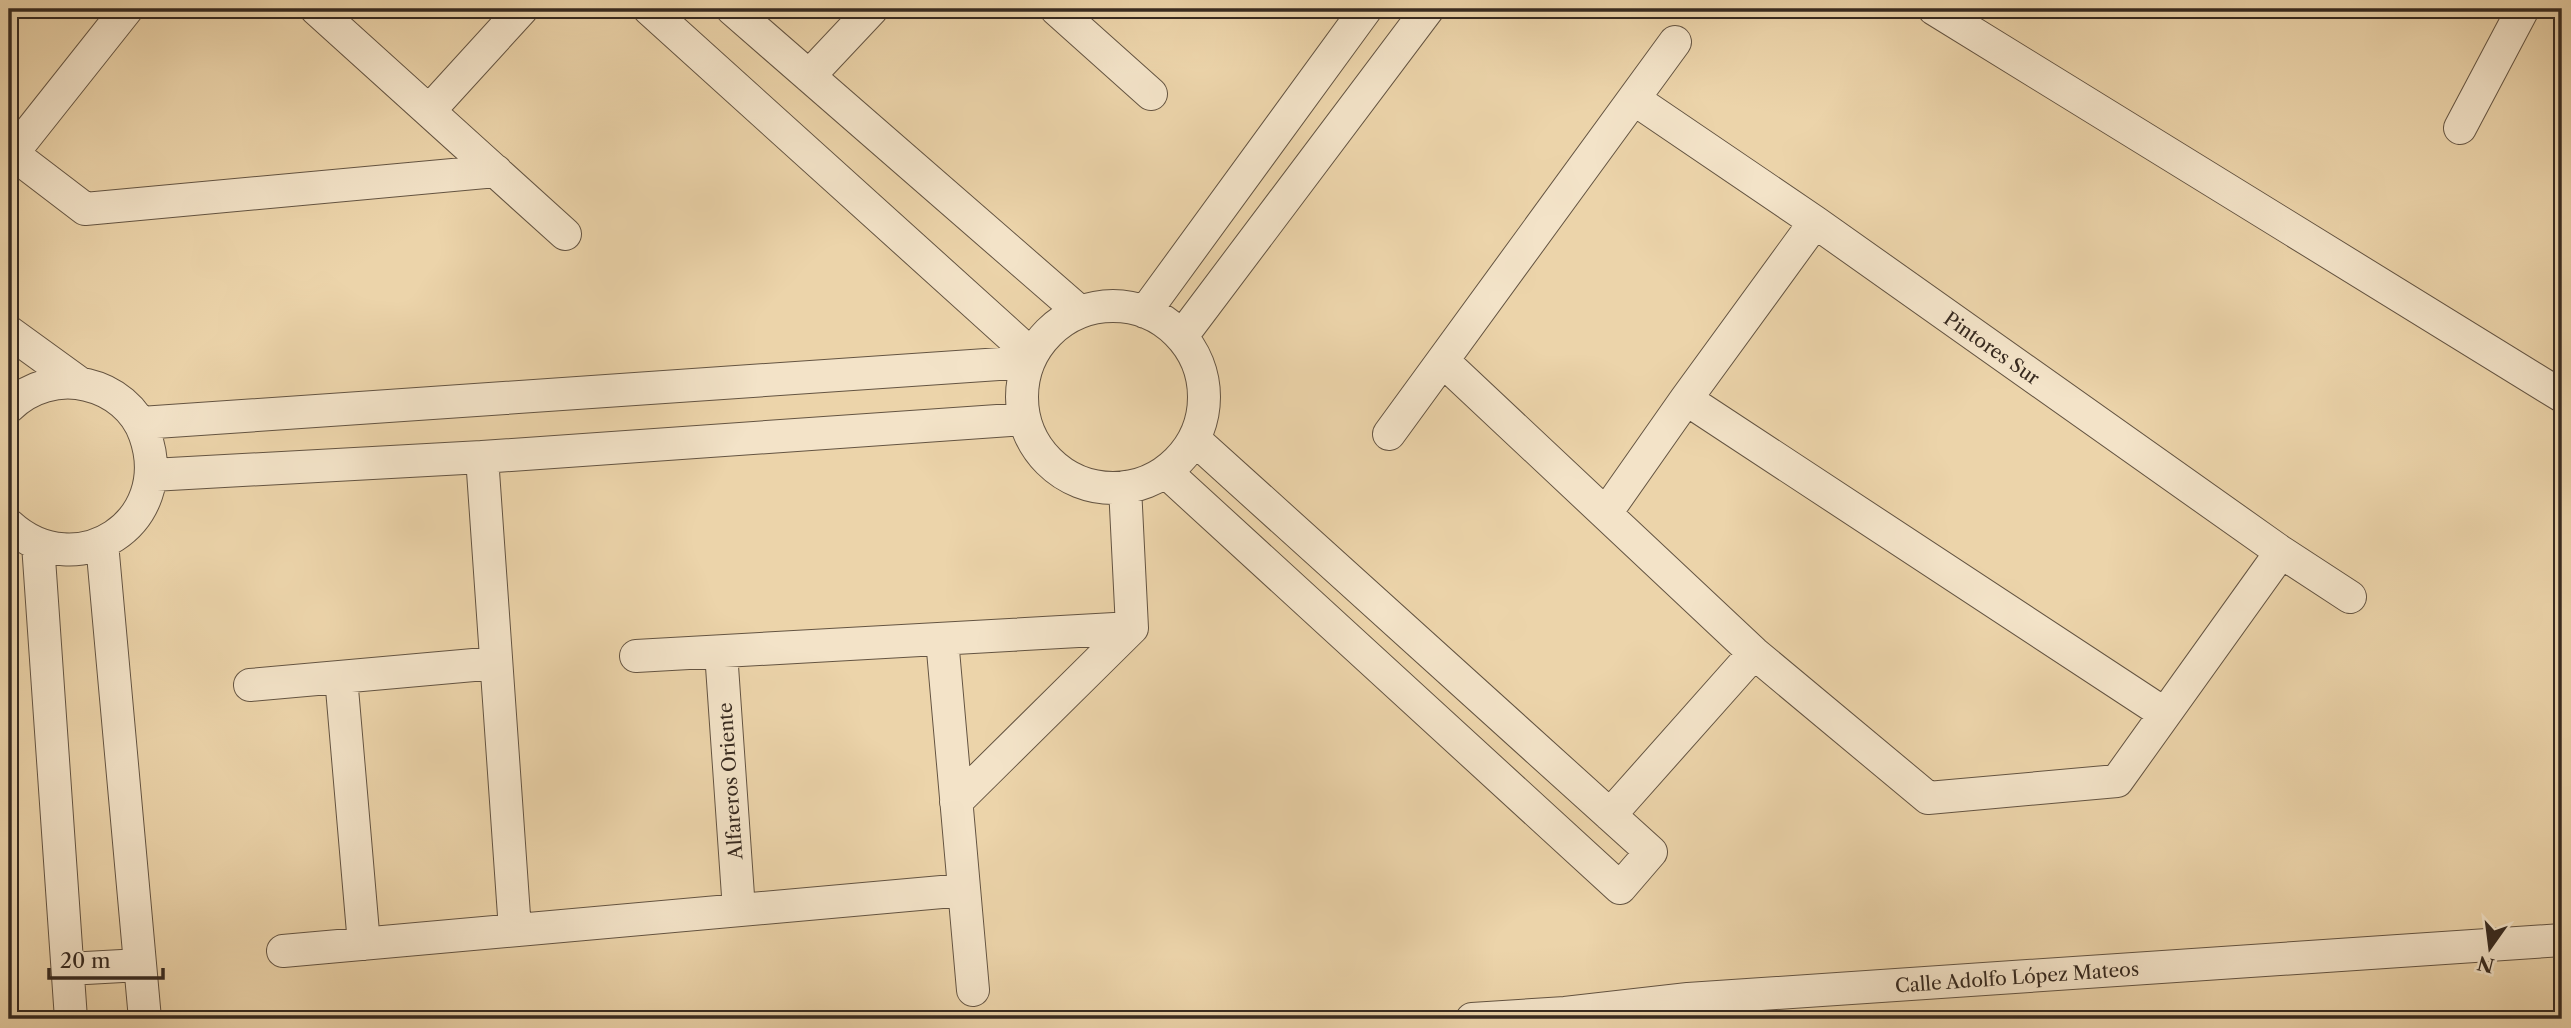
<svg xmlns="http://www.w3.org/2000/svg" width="2571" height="1028" font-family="'Libre Caslon Text',serif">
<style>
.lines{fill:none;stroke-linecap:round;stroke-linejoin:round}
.minor-casing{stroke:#645442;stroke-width:34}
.minor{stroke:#f3e3c8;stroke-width:32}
.labels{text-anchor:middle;stroke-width:6;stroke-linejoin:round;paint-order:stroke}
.street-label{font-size:19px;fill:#372a20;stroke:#f3e3c8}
</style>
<rect width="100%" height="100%" fill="#ecd4aa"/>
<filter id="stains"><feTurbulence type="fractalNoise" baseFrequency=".00286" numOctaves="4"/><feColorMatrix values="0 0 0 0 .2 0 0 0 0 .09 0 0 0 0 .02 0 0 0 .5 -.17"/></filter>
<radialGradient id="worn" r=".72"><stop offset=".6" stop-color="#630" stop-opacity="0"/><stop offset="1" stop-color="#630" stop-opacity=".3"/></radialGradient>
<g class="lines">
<g class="minor-casing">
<path id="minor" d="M316,9L565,234
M649,9L1032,355
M732,9L1080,312
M1056,9L1151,94
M1934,9L2562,396
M809,76L872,9
M1634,99L1815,222L2281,552L2350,597
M429,111L522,9
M2460,128L2523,9
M9,151L85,209L496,171
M12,154L127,9
M1022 397a91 91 0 1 1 182 0a91 91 0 1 1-182 0Z
M1145,312L1366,9
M9,332L78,382
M1182,336L1428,9
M1443,361L1754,653L1928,798L2117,781L2281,552
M1686,399L2165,714
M9,407C29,387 59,378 87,385C113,391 136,409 145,435C176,522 77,587 9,525
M141,423L1028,362
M1389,434L1675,42
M482,457L515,930
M1166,472L1620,888L1651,852L1194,439
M152,475L482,457L1024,419
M1606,513L1686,399L1815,222
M102,543L145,1019
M38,544L71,1019
M942,639L973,990
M721,652L739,910
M636,656L1132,628
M341,677L364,944
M250,685L496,663
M956,802L1132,628L1125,487
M1610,815L1754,653
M283,951L964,890
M68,969L140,965
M1472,1019L1565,1013L1688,999L2562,940"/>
</g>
<use href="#minor" class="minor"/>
</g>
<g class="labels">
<g class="street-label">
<text transform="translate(1992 348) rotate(35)" y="7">Pintores Sur</text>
<text transform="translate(730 781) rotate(-94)" y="7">Alfareros Oriente</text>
<text transform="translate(2017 977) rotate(-4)" y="7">Calle Adolfo López Mateos</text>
</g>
</g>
<rect width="2571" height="1028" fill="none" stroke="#ecd4aa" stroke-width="35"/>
<rect x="10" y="10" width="2550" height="1007" fill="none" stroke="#372a20" stroke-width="3.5"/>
<rect x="18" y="18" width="2536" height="993" fill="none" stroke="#372a20" stroke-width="2"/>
<g transform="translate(2490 948) rotate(194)" stroke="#f3e3c8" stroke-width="5" paint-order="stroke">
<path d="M0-5L12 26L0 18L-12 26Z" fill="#372a20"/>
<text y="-10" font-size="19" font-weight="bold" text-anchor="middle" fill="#372a20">N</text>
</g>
<path d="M49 968v10h114v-10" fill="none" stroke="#372a20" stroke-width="3.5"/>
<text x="60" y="968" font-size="21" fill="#372a20" stroke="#f3e3c8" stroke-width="5" paint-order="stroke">20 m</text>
<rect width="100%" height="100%" filter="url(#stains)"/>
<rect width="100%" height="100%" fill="url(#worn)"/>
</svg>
